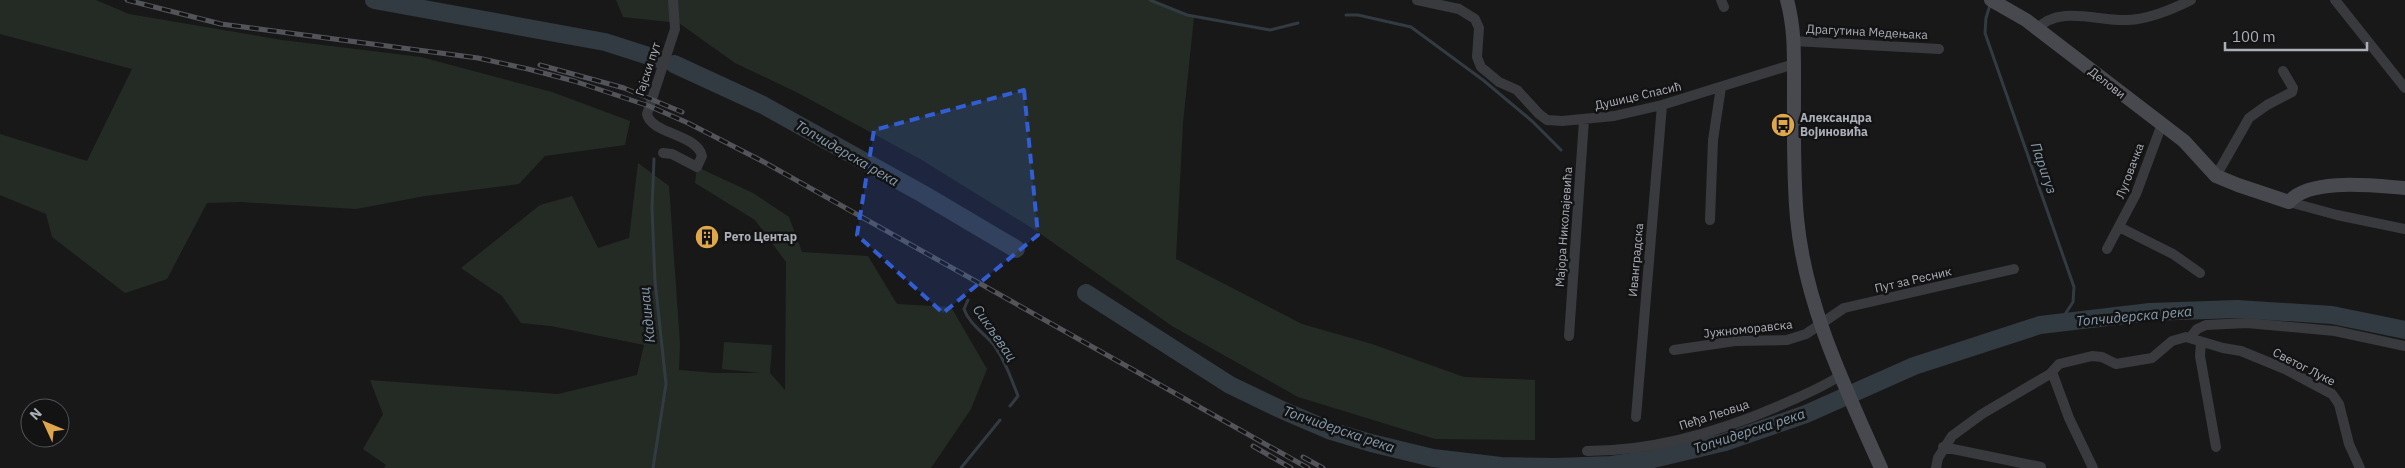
<svg xmlns="http://www.w3.org/2000/svg" width="2405" height="468" font-family="'IBM Plex Sans',sans-serif">
<style>
.green{fill:#242b25}
.lines{fill:none;stroke-linecap:round;stroke-linejoin:round}
.stream{stroke:#323b41;stroke-width:3}
.river{stroke:#323b41;stroke-width:18}
.street{stroke:#393a3e;stroke-width:10}
.secondary{stroke:#47494e;stroke-width:14}
.rail-casing{stroke:#525459;stroke-width:5}
.rail{stroke:#131314;stroke-width:3;stroke-dasharray:9;stroke-linecap:butt}
.marked{fill:#325dd3;fill-opacity:0.2;stroke:#325dd3;stroke-width:4;stroke-dasharray:10 6;stroke-linejoin:round}
.labels{text-anchor:middle;stroke-width:5;stroke-linejoin:round;paint-order:stroke}
.street-label{font-size:12px;fill:#abb0b8;stroke:#131314}
.poi-label{font-size:12px;font-weight:bold;fill:#abb0b8;stroke:#131314;text-anchor:start}
.water-label{font-size:14px;font-style:italic;fill:#869dae;stroke:#131314}
</style>
<rect width="100%" height="100%" fill="#181819"/>
<path class="green" d="M0,0H96L129,14L282,40L421,57L552,92L630,121L625,145L545,156L519,184L425,196L356,209L241,202L207,203L167,279L125,293L52,237L46,214L0,195V134L87,161L132,69L0,34Z
M616,0H1150L1194,17L1183,123L1176,259L1302,324L1372,344L1464,377L1535,380V440L1435,439L1298,397L1172,326L1035,230L920,159L798,93L735,63L679,23L623,17Z
M638,163L669,186L680,344L679,370L715,373H761L722,369L724,342L772,345L770,373L785,390L786,262L755,220L695,183L697,167L753,193L789,217L802,252L868,256L897,304L951,307L987,369L971,409L931,468H384L386,465L363,449L383,414L370,380L558,394L637,375L644,345L551,326L521,323L502,296L461,268L540,205L572,196L598,248L629,238Z"/>
<g class="lines">
<path class="stream" d="M1150,0L1187,15L1270,30L1298,23
M1990,5L1986,18L1985,33L2074,287L2073,302L2060,322
M1346,15H1358L1411,27L1483,80L1532,121L1561,150
M968,300L964,309C969,324 984,333 994,345C1005,361 1011,378 1018,396L1010,406
M653,468L666,384L655,281L652,208L654,159
M961,468L1000,420"/>
<path class="river" d="M374,0L605,42L658,59
M674,64L763,105L923,194L1016,249
M1086,293L1230,385L1282,410L1331,431L1371,443L1433,458L1501,466L1556,467L1611,465L1653,459L1725,442L1806,414L1914,366L2040,325L2150,312L2237,309L2332,315L2405,330"/>
<path class="street" d="M1417,0L1459,9L1475,19L1479,28L1477,57L1481,67L1499,82L1517,90L1539,114L1547,120L1562,121L1614,116L1662,105L1794,64
M1721,0L1724,7
M2335,0L2405,88
M2037,29C2059,4 2100,22 2128,20C2148,19 2173,9 2191,0
M1794,41L1939,49
M663,153L672,154L697,167L702,156C697,134 651,134 647,114L675,29L673,0
M2216,176L2249,118L2267,105L2292,92L2293,88L2283,71
M2289,202L2337,215L2405,229
M1710,220L1713,140L1721,87
M2119,227L2173,254L2200,273
M2107,249L2136,194L2162,124
M1569,336L1584,120
M2190,338L2197,329L2206,325L2247,323L2335,331L2405,346
M2201,342L2200,356L2216,447
M1674,350L1735,341L1787,340L1806,334L1844,308L2014,269
M2052,372L2069,418L2093,468
M1636,417L1662,105
M1943,447L2041,467
M1587,451C1657,451 1726,430 1790,401C1808,393 1825,386 1841,375
M1936,468L1938,458L1952,436L1982,414L2050,374L2059,364L2092,356L2102,357L2116,364L2152,358L2172,341L2186,337L2223,348L2241,351L2285,369L2332,394L2339,404L2349,444L2360,468"/>
<path class="secondary" d="M1787,0C1795,29 1794,57 1794,86C1794,130 1793,175 1797,218C1805,306 1846,389 1881,468
M1991,0L2026,20L2184,141L2216,176L2238,185L2289,202C2310,177 2376,186 2405,188"/>
<g class="rail-casing">
<path id="rail" d="M127,0L221,24L478,58L528,69L574,81L649,106L688,123L762,161L1308,468
M540,65L624,88L682,112
M1253,446L1291,468
M1303,457L1323,468"/>
</g>
<use href="#rail" class="rail"/>
</g>
<path class="marked" d="M1024,90L1038,235L943,313L857,235L874,130Z"/>
<defs>
<g id="bus-disc" transform="scale(1.25)"><circle r="9.5" fill="#dea74b" stroke="#131314"/><path d="M-5-6H5V4H4V6H2V4H-2V6H-4V4H-5ZM-3.5-4V0h7V-4ZM-3.5 1.2v1.5H-2V1.2ZM2 1.2v1.5H3.5V1.2Z" fill="#111"/></g>
<g id="building-disc" transform="scale(1.25)"><circle r="9.5" fill="#dea74b" stroke="#131314"/><path d="M-4-6H4V6H1V3H-1V6H-4ZM-2.5-4.3h1.7v1.8h-1.7ZM.8-4.3h1.7v1.8H.8ZM-2.5-1h1.7V.8h-1.7ZM.8-1h1.7V.8H.8Z" fill="#111"/></g>
</defs>
<g fill-rule="evenodd">
<use href="#bus-disc" x="1783" y="125"/>
<use href="#building-disc" x="707" y="237"/>
</g>
<g class="labels">
<g class="street-label">
<text transform="translate(1867 32) rotate(3)" y="4">Драгутина Медењака</text>
<text transform="translate(648 69) rotate(-72)" y="4">Гајски пут</text>
<text transform="translate(2107 83) rotate(38)" y="4">Делови</text>
<text transform="translate(1638 96) rotate(-13)" y="4">Душице Спасић</text>
<text transform="translate(2130 171) rotate(-69)" y="4">Луговачка</text>
<text transform="translate(1564 227) rotate(-86)" y="4">Мајора Николајевића</text>
<text transform="translate(1636 260) rotate(-85)" y="4">Иванградска</text>
<text transform="translate(1913 280) rotate(-13)" y="4">Пут за Ресник</text>
<text transform="translate(1748 329) rotate(-6)" y="4">Јужноморавска</text>
<text transform="translate(2304 367) rotate(27)" y="4">Светог Луке</text>
<text transform="translate(1714 415) rotate(-18)" y="4">Пеђа Леовца</text>
</g>
<g class="poi-label">
<text x="1800" y="122">Александра<tspan x="1800" dy="14">Војиновића</tspan></text>
<text x="724" y="241">Рето Центар</text>
</g>
<g class="water-label">
<text transform="translate(847 153) rotate(30)" y="5">Топчидерска река</text>
<text transform="translate(2044 168) rotate(71)" y="5">Паригуз</text>
<text transform="translate(647 315) rotate(-96)" y="5">Кадинац</text>
<text transform="translate(2134 316) rotate(-5)" y="5">Топчидерска река</text>
<text transform="translate(995 333) rotate(55)" y="5">Сикљевац</text>
<text transform="translate(1339 429) rotate(19)" y="5">Топчидерска река</text>
<text transform="translate(1749 431) rotate(-18)" y="5">Топчидерска река</text>
</g>
</g>
<g transform="translate(45 423) rotate(314)"><circle r="24" fill="#131314" stroke="#505256"/>
<path d="M0-4L9 19L0 12L-9 19Z" fill="#dea74b"/>
<text y="-8" font-size="14" font-weight="bold" text-anchor="middle" fill="#abb0b8">N</text>
</g>
<path d="M2225 42v8h142v-8" fill="none" stroke="#abb0b8" stroke-width="2.5"/>
<text x="2232" y="42" font-size="15" fill="#abb0b8" stroke="#131314" stroke-width="4" paint-order="stroke">100 m</text>
</svg>
